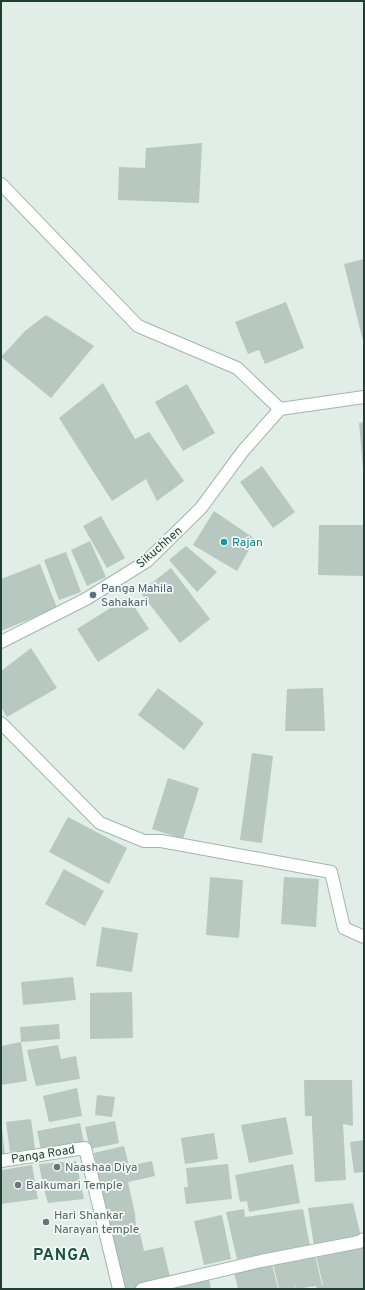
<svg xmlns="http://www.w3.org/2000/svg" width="365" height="1290" font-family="Overpass,sans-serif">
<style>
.building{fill:#b6c8c0}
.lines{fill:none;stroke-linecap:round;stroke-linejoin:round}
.minor-casing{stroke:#a3b5ae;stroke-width:14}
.minor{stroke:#fff;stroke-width:12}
.culture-dot{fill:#0f9aa8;stroke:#f1f9f5;stroke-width:1.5}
.service-dot{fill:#5c6f8a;stroke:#f1f9f5;stroke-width:1.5}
.worship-dot{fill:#6b7280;stroke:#f1f9f5;stroke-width:1.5}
.labels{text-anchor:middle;stroke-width:3.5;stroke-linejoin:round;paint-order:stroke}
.culture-label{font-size:12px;fill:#0d838f;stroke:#f1f9f5;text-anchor:start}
.street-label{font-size:12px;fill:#1f3f36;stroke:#f1f9f5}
.service-label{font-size:12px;fill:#4e5e75;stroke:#f1f9f5;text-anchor:start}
.worship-label{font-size:12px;fill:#5b616d;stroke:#f1f9f5;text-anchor:start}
.district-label{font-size:16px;font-weight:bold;letter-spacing:1px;fill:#1a5344;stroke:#f1f9f5}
</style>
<rect width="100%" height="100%" fill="#e1ede7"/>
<path class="building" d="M202,143L199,203L118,200L119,167L145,168L146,148Z
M364,259V341H363L344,264Z
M286,302L304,348L265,364L259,350L248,354L235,322Z
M46,315L94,346L51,398L1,357L25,331Z
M103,383L135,439L149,432L184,481L157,501L146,479L112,501L59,418Z
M187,384L215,433L183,451L155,402Z
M364,422V468H363L359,423Z
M262,466L295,512L273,528L240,482Z
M214,511L255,539L237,571L193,545Z
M101,516L125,558L107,568L83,526Z
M319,525H364V576L318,575Z
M90,541L106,577L87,586L71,550Z
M186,546L217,572L197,592L169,560Z
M66,552L81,592L59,600L44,560Z
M40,564L57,608L1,631V579Z
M171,568L210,619L180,643L140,592Z
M128,597L149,629L98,662L77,629Z
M31,648L57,688L7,717L1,707V671Z
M158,688L204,723L184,750L138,715Z
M323,688L325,731H285L287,689Z
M252,753L273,756L262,843L240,840Z
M168,778L199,788L183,839L152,829Z
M68,817L127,848L109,884L49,852Z
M64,869L104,891L85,926L45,904Z
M210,877L243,880L239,938L206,935Z
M284,877L319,879L316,927L281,924Z
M102,927L138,933L132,972L96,966Z
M73,977L76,1000L23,1005L21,982Z
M132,992L133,1038L90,1039V993Z
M59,1024L60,1039L21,1042L20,1027Z
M21,1042L27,1081L1,1085V1046Z
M58,1045L61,1059L76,1056L80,1079L36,1086L27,1050Z
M304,1080H352L353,1126L343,1124L346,1180L315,1182L312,1125V1116H305Z
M77,1088L82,1116L49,1122L43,1096Z
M97,1095L115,1097L112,1117L95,1115Z
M286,1117L293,1154L249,1163L241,1125Z
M31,1119L35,1149L10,1152L6,1122Z
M115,1121L119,1143L90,1149L85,1127Z
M80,1123L84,1143L41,1150L37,1131Z
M2,1129L5,1154H1V1130Z
M214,1133L218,1159L185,1164L181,1138Z
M364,1140V1172L354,1173L350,1142Z
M124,1146L129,1166L152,1161L155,1176L128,1182L135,1214L136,1228L130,1229V1235L140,1233L144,1251L163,1247L170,1277L134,1289H121L97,1189L101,1188L94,1153Z
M76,1161L84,1199L48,1203L43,1186L39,1164Z
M228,1164L232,1199L186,1204L184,1187H188L186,1168Z
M293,1164L300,1203L249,1212L247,1201L240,1202L235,1175Z
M32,1165L38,1199L1,1204V1170Z
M353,1203L361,1237L314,1246L308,1208Z
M244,1209L245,1217L303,1209L310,1246L237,1259L226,1212Z
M222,1215L231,1259L204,1265L194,1221Z
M364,1247V1289H317L316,1286L323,1285L316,1255Z
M315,1255L322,1285L296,1289L294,1284L295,1289H279L273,1263Z
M272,1264L278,1289H238L234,1272Z
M209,1279L211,1289H161Z"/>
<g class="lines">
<g class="minor-casing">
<path id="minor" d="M1,184L138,326L237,368L280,409
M280,409L364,397
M1,642L86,599L147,561L201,508L243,451L280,409
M1,723L100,823L144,841H161L331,872L344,928L364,937
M1,1161L85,1148L119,1289
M142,1289L261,1261L359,1242L364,1239"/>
</g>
<use href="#minor" class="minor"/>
</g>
<circle class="culture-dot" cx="224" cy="542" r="4"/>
<circle class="service-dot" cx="93" cy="595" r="4"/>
<g class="worship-dot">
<circle cx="57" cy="1167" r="4"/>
<circle cx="18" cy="1185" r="4"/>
<circle cx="46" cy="1222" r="4"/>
</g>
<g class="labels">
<g class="culture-label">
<text x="232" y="546">Rajan</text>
</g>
<g class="street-label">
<text transform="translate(159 547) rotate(-41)" y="4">Sikuchhen</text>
<text transform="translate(43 1154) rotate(-9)" y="4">Panga Road</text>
</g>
<g class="service-label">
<text x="101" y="592">Panga Mahila<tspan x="101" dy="14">Sahakari</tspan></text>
</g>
<g class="worship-label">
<text x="65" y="1171">Naashaa Diya</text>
<text x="26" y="1189">Balkumari Temple</text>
<text x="54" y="1219">Hari Shankar<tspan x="54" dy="14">Narayan temple</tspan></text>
</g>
<g class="district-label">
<text x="62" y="1260">PANGA</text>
</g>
</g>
<rect width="365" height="1290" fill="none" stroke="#1f3f36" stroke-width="4"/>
</svg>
